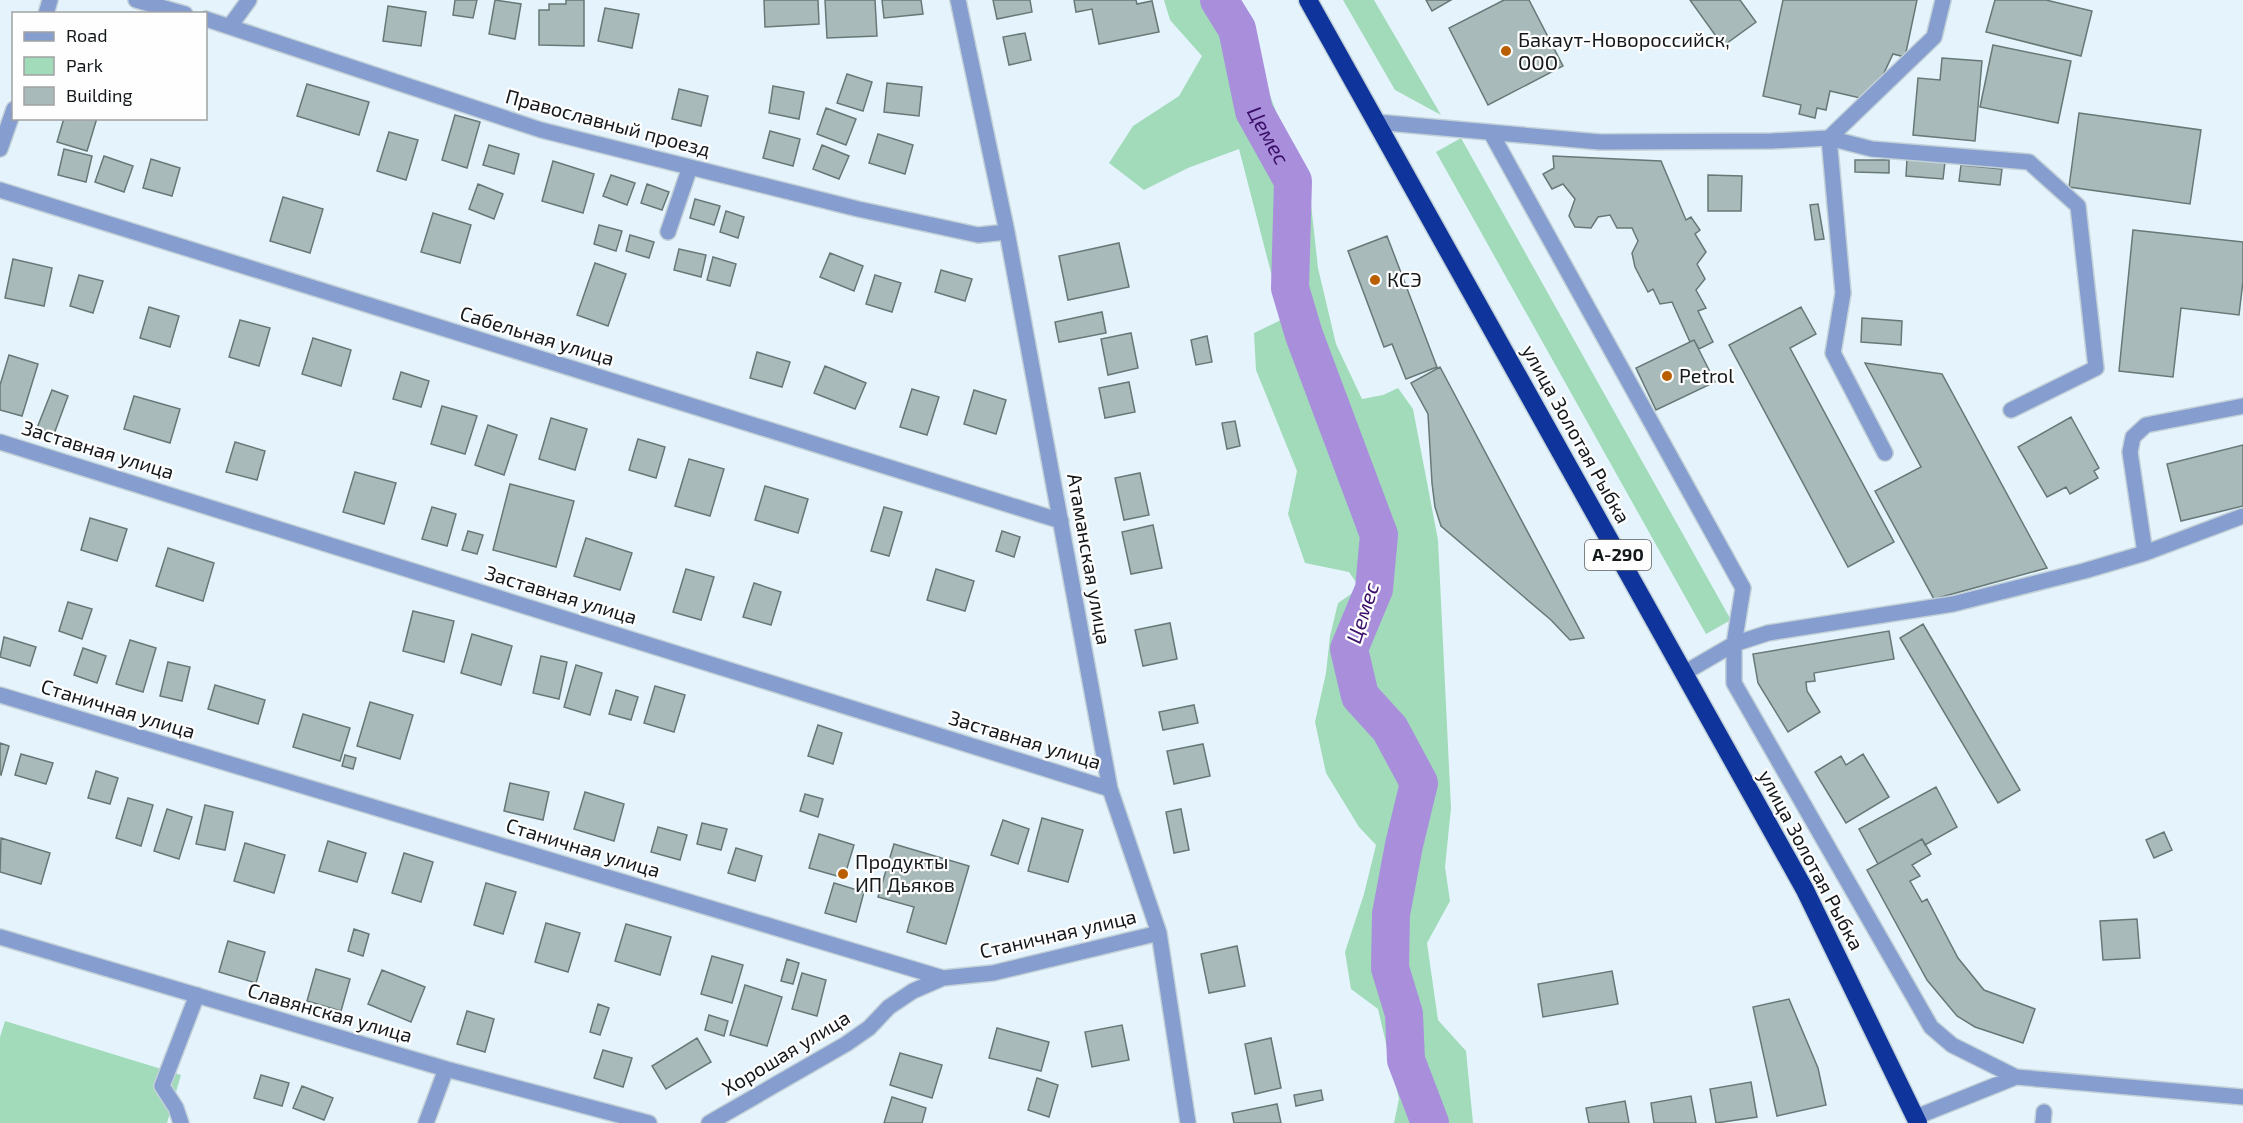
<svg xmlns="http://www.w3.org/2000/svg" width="2243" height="1123" font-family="'Exo 2',sans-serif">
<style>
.green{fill:#a1dbba}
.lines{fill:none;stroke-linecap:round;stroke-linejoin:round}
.river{stroke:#a98fdb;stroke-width:38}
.building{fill:#a9baba;stroke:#677877;stroke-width:1.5}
.minor-casing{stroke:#c3d1d8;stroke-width:18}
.highway-casing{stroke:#c3d1d8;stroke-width:21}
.minor{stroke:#859dcf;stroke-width:15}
.highway{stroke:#0f349b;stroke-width:18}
.poi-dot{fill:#b95e01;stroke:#fefefe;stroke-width:2}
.labels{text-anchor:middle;stroke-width:4.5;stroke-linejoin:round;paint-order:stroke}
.shield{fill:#fefefe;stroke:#5a5d5f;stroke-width:1.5}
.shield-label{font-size:18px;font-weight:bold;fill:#13181b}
.poi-label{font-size:20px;fill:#13181b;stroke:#fefefe;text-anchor:start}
.street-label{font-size:20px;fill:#13181b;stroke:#fefefe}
.water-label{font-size:21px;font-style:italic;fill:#3a0e69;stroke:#fefefe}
</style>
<rect width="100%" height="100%" fill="#e5f4fc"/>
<path class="green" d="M1164,0H1234L1311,204L1318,268L1336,344L1362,399L1383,395L1398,388L1413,409L1438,540L1451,808L1445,867L1450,901L1427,943L1438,1020L1466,1051L1473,1123H1394L1399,1099L1378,1009L1351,989L1345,952L1364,894L1376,845L1359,827L1326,773L1315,722L1326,673L1330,636L1338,603L1360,588L1349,572L1305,563L1288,514L1297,471L1256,370L1254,333L1283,319L1239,149L1188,168L1144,190L1109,163L1133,126L1179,96L1202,56L1170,20Z
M1343,0H1374L1441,115L1395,90Z
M1461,138L1731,620L1706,634L1436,152Z
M5,1021L181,1075L167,1123H0V1037Z"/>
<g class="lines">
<path class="river" id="s1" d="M1219,0L1237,29L1254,111L1293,181L1290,288L1304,335L1379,535L1374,589L1349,649L1360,696L1390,729L1419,783L1404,845L1391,914L1390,968L1404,1014L1406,1060L1430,1123"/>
</g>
<path class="building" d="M455,0H477L473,18L453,15Z
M495,0L521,4L515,39L489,34Z
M566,0H584V46L539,45V10H549V4H566Z
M764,0H818L819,24L765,27Z
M825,0H875L877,36L827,38Z
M882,0H921L923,14L884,18Z
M993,0H1030L1032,12L997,19Z
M1074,0H1136L1137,4L1152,1L1159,32L1099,44L1092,9L1076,12Z
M1426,0H1451L1432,11Z
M1504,0H1529L1563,66L1488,105L1449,28Z
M1690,0H1740L1756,22L1723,46Z
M1783,0H1917L1905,57L1893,54L1883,75L1860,98L1830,91L1826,110L1817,108L1815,118L1799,114L1801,105L1763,96Z
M1995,0H2046L2092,11L2081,56L1986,32Z
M388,6L426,12L421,46L383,41Z
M605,8L639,14L632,48L598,41Z
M1025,33L1031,60L1009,65L1003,37Z
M1993,45L2071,61L2058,123L1980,107Z
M1942,58L1982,61L1975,141L1913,135L1918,78L1940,80Z
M847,74L872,82L863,111L837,103Z
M887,83L922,87L919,116L884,112Z
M307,84L369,102L359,135L297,116Z
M773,86L804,92L799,119L769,113Z
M679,89L708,96L701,126L672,119Z
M826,108L856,119L846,145L817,134Z
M2079,113L2201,130L2190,204L2069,187Z
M455,115L480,122L467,168L442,160Z
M64,118H97L87,151L57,142Z
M770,131L800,139L793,166L763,158Z
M389,132L418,140L406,180L377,171Z
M878,134L913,145L905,174L869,163Z
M489,145L519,154L514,174L483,165Z
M822,145L849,156L839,179L813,169Z
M64,149L92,156L86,182L58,175Z
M104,156L133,166L124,192L95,182Z
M1553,156L1661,161L1686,220L1691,217L1700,230L1695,234L1706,252L1697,264L1705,279L1696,290L1706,308L1698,311L1713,342L1699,349L1694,340L1690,342L1672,302L1660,304L1653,289L1648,292L1635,267L1632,253L1638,241L1632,228H1617L1610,215L1598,217L1591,228L1575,227L1569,216L1575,199L1563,184L1552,189L1543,174L1554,168Z
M151,159L180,168L172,196L143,188Z
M1907,159L1945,162L1943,179L1906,176Z
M1855,160H1889V173L1855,172Z
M553,161L594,174L583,213L542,201Z
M1961,165L2002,169L2000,185L1959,181Z
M611,175L635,183L627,205L603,196Z
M1708,175L1742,176L1741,211H1708Z
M478,184L503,194L494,219L469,209Z
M647,184L669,192L662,210L641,203Z
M283,197L323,209L310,253L270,241Z
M695,199L720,206L714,225L690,218Z
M1818,204L1824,239L1815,240L1810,205Z
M726,211L744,217L738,238L720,232Z
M433,213L471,225L460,263L421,252Z
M599,225L622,231L616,251L594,244Z
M2133,230L2243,242V281L2239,315L2181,308L2173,377L2119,371Z
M630,235L654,242L649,258L626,251Z
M1387,236L1437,367L1406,379L1392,344L1384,347L1348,251Z
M1119,243L1129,287L1068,300L1059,256Z
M679,249L706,255L701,277L674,270Z
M830,253L863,266L854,291L820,277Z
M713,257L736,264L730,286L707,280Z
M13,259L52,268L44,306L5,298Z
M595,263L626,274L608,326L577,315Z
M941,270L972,279L965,301L935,292Z
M79,275L103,281L93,313L70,306Z
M875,275L901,283L892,312L866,304Z
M149,307L179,316L170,347L140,338Z
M1801,307L1816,334L1790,348L1894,542L1848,567L1729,345Z
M1102,312L1106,333L1059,342L1055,322Z
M1862,318L1902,321L1901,345L1861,342Z
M240,320L270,328L259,366L229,357Z
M1131,333L1138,368L1108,375L1101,339Z
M1207,336L1212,362L1196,365L1191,340Z
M313,338L351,350L341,386L302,374Z
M1694,340L1715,382L1656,410L1636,368Z
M757,352L790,362L782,387L750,378Z
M9,355L38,364L22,416L0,410V385Z
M1865,363L1942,374L2047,568L1934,599L1875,491L1921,467Z
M825,366L866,383L855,409L814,393Z
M1440,367L1584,638L1570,640L1551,620L1441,526L1435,507L1432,483L1428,414L1411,383Z
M401,372L429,381L421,407L393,399Z
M1129,382L1135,412L1105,418L1099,388Z
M912,389L939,397L927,435L900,427Z
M52,390L68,396L54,434L37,428Z
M974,390L1006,400L996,434L964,424Z
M134,396L180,409L170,443L124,429Z
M442,406L477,416L465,454L431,444Z
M2071,417L2099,468L2094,471L2098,478L2070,494L2066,487L2047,497L2018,447Z
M551,418L587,429L575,470L539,459Z
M1235,421L1240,446L1227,449L1222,423Z
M488,425L517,435L504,475L475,465Z
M638,439L665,447L656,478L629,470Z
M235,442L265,451L257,480L226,472Z
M2243,445V506L2181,521L2167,464Z
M689,459L724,469L710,516L675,506Z
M355,472L396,483L384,524L343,512Z
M1140,473L1149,515L1124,520L1115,478Z
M510,484L574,501L556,567L493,550Z
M765,486L808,499L798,533L755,520Z
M432,507L456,514L447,546L422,539Z
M884,507L902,512L889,556L871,551Z
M90,518L127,529L117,561L81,550Z
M1153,525L1162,568L1131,574L1122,532Z
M468,531L483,535L477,554L462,550Z
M1002,531L1020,537L1014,557L996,551Z
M586,538L632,553L620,590L574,576Z
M168,548L214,563L203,601L156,586Z
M686,569L714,577L701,620L673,612Z
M936,569L974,581L965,611L927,600Z
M754,583L781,592L771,625L743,617Z
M68,602L92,609L82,639L59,631Z
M413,611L454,621L444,662L403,651Z
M1170,623L1177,659L1143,666L1135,630Z
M1923,624L2020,790L1998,803L1900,638Z
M1889,631L1894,659L1814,673L1815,681L1806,682L1807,691L1820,712L1788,732L1758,683L1753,654Z
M472,634L512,646L501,685L461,673Z
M4,637L36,647L30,666L0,657Z
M130,640L156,648L143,692L116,684Z
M83,648L106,656L97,683L74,675Z
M541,656L567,662L559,699L533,693Z
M168,662L190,667L182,701L160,696Z
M576,665L602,673L590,715L564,707Z
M215,685L265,700L258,724L208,709Z
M655,686L685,695L674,732L644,723Z
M616,690L638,697L631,720L609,714Z
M370,702L413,715L400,759L357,746Z
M1194,705L1198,723L1163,730L1159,712Z
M303,714L350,728L340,761L293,747Z
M818,725L842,733L833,764L808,756Z
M0,743L9,746L1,775L0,774Z
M1203,744L1210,776L1174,784L1167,751Z
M21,754L53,763L46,784L15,775Z
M1863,754L1889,797L1846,823L1815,772L1841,756L1846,765Z
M345,755L356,758L353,769L342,766Z
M96,771L118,778L110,804L88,798Z
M510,783L549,792L543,820L504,811Z
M1936,787L1957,827L1925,845L1922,839L1878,864L1859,829Z
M585,792L624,804L614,841L574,829Z
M805,794L823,799L818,817L800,811Z
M128,798L153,805L141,846L116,838Z
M205,805L233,812L225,850L196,844Z
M167,809L192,817L179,859L154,851Z
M1181,809L1189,850L1174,853L1166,812Z
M1042,818L1083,830L1068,882L1028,871Z
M1003,820L1029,829L1018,864L991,855Z
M702,823L727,829L721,850L697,844Z
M658,827L687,835L680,860L651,852Z
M2164,832L2172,850L2154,858L2146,840Z
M819,834L854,845L844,878L809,868Z
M1,838L50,853L41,884L0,872Z
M1922,839L1931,854L1912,865L1920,876L1910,881L1922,902L1927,899L1958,958L1984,990L2035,1009L2023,1043L1975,1027L1957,1016L1927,980L1867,870Z
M328,841L366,853L357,882L319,871Z
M245,843L285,855L274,893L234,881Z
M894,844L969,866L946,944L907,932L914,907L878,897Z
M736,848L762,856L755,881L728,873Z
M404,853L433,862L421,902L392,893Z
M486,883L516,892L503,934L474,925Z
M834,883L864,892L856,922L825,913Z
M2137,919L2140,958L2103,960L2100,921Z
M546,923L580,933L568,972L535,962Z
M626,924L671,937L660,975L615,961Z
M354,929L369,934L363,956L348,951Z
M228,941L265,952L256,983L219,972Z
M1237,946L1245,986L1209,993L1201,954Z
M712,956L743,965L732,1003L701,994Z
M787,959L799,963L793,984L781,981Z
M316,969L350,979L341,1011L307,1001Z
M382,970L425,987L411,1022L368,1004Z
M1612,971L1618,1004L1543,1017L1538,984Z
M802,973L826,980L817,1016L792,1009Z
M745,985L782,997L767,1046L730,1035Z
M1789,999L1818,1068L1826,1105L1777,1116L1753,1007Z
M598,1004L609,1008L600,1035L590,1032Z
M467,1011L494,1019L485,1052L457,1044Z
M709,1015L728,1021L724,1036L705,1030Z
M1122,1025L1129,1060L1092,1067L1085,1032Z
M997,1028L1049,1042L1041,1071L989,1058Z
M697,1038L711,1062L666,1089L652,1066Z
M1271,1038L1281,1088L1255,1094L1245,1044Z
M603,1050L632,1058L623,1087L594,1078Z
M900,1053L942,1065L932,1098L890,1085Z
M261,1075L289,1083L282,1106L254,1098Z
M1037,1078L1058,1085L1049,1117L1028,1110Z
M1751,1082L1757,1117L1716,1123L1710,1089Z
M302,1086L333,1098L324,1120L293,1108Z
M1321,1090L1323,1100L1296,1106L1294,1095Z
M1691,1096L1696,1123H1654L1651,1103Z
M892,1097L926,1108L922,1123H884Z
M1625,1101L1629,1123H1589L1586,1108Z
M1277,1104L1281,1123H1234L1232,1113Z"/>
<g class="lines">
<g class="minor-casing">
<path id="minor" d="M136,0L185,14
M958,0L1007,232L1110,789L1159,933L1188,1123
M46,14L50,0
M206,19L541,130L858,209L978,235L1007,232
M230,26L249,0
M1376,122L1600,142L1772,141L1829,138L1934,37L1943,0
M1491,133L1743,588L1734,644V683L1931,1027L1952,1045L2016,1077
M0,149L14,109
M0,190L1061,521
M668,232L690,167
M0,442L1110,789
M1885,453L1833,353L1843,293L1829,138L1872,149L2029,162L2078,206L2096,368L2011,410
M2145,553L2130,452L2133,437L2146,425L2243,406
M1684,673L1734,644L1768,633L1953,604L2084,571L2145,553L2243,516
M0,695L943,978L993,973L1159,933
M0,937L446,1069L649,1123
M1916,1117L2016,1077L2243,1097
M181,1123L176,1108L162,1086L197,995
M426,1123L446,1069
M709,1123L846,1044L869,1028L889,1007L913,991L943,978
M2043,1123L2044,1112"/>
</g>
<g class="highway-casing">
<path id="highway" d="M1308,0L1805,890L1918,1123"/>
</g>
<use href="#minor" class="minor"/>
<use href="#highway" class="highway"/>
</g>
<g class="poi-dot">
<circle cx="1506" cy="51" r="6"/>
<circle cx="1375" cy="280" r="6"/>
<circle cx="1667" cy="376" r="6"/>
<circle cx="843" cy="874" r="6"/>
</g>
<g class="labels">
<rect class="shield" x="1585" y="540" width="66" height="30" rx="4.5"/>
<g class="shield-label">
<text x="1618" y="561">А-290</text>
</g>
<g class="poi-label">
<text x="1518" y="47">Бакаут-Новороссийск,<tspan x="1518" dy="23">ООО</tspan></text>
<text x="1387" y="287">КСЭ</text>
<text x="1679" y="383">Petrol</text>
<text x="855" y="869">Продукты<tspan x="855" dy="23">ИП Дьяков</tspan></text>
</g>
<g class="street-label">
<text transform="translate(608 123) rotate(15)" y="7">Православный проезд</text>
<text transform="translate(537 336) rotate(17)" y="7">Сабельная улица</text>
<text transform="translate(1576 434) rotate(61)" y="7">улица Золотая Рыбка</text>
<text transform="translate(98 450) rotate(17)" y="7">Заставная улица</text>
<text transform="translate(1089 559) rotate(80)" y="7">Атаманская улица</text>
<text transform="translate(561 595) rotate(17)" y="7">Заставная улица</text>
<text transform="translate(118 709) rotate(17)" y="7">Станичная улица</text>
<text transform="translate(1025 740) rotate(17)" y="7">Заставная улица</text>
<text transform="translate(583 848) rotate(17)" y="7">Станичная улица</text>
<text transform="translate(1811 860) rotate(62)" y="7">улица Золотая Рыбка</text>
<text transform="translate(1058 934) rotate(-13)" y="7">Станичная улица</text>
<text transform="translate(330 1013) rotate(16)" y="7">Славянская улица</text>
<text transform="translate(786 1053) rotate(-31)" y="7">Хорошая улица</text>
</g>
<g class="water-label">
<text dy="7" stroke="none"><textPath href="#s1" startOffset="146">Цемес</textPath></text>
<text transform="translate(1363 613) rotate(-72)" y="7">Цемес</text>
</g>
</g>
<rect x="12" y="12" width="195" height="108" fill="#fefefe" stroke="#a0a2a3" stroke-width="1.5"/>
<rect x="24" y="32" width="30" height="9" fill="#859dcf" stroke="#a0a2a3" stroke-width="1.5"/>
<text x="66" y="42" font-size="18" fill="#13181b">Road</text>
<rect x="24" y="57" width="30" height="18" fill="#a1dbba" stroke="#a0a2a3" stroke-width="1.5"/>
<text x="66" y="72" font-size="18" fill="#13181b">Park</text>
<rect x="24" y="87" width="30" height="18" fill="#a9baba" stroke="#a0a2a3" stroke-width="1.5"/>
<text x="66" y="102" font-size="18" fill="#13181b">Building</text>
</svg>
